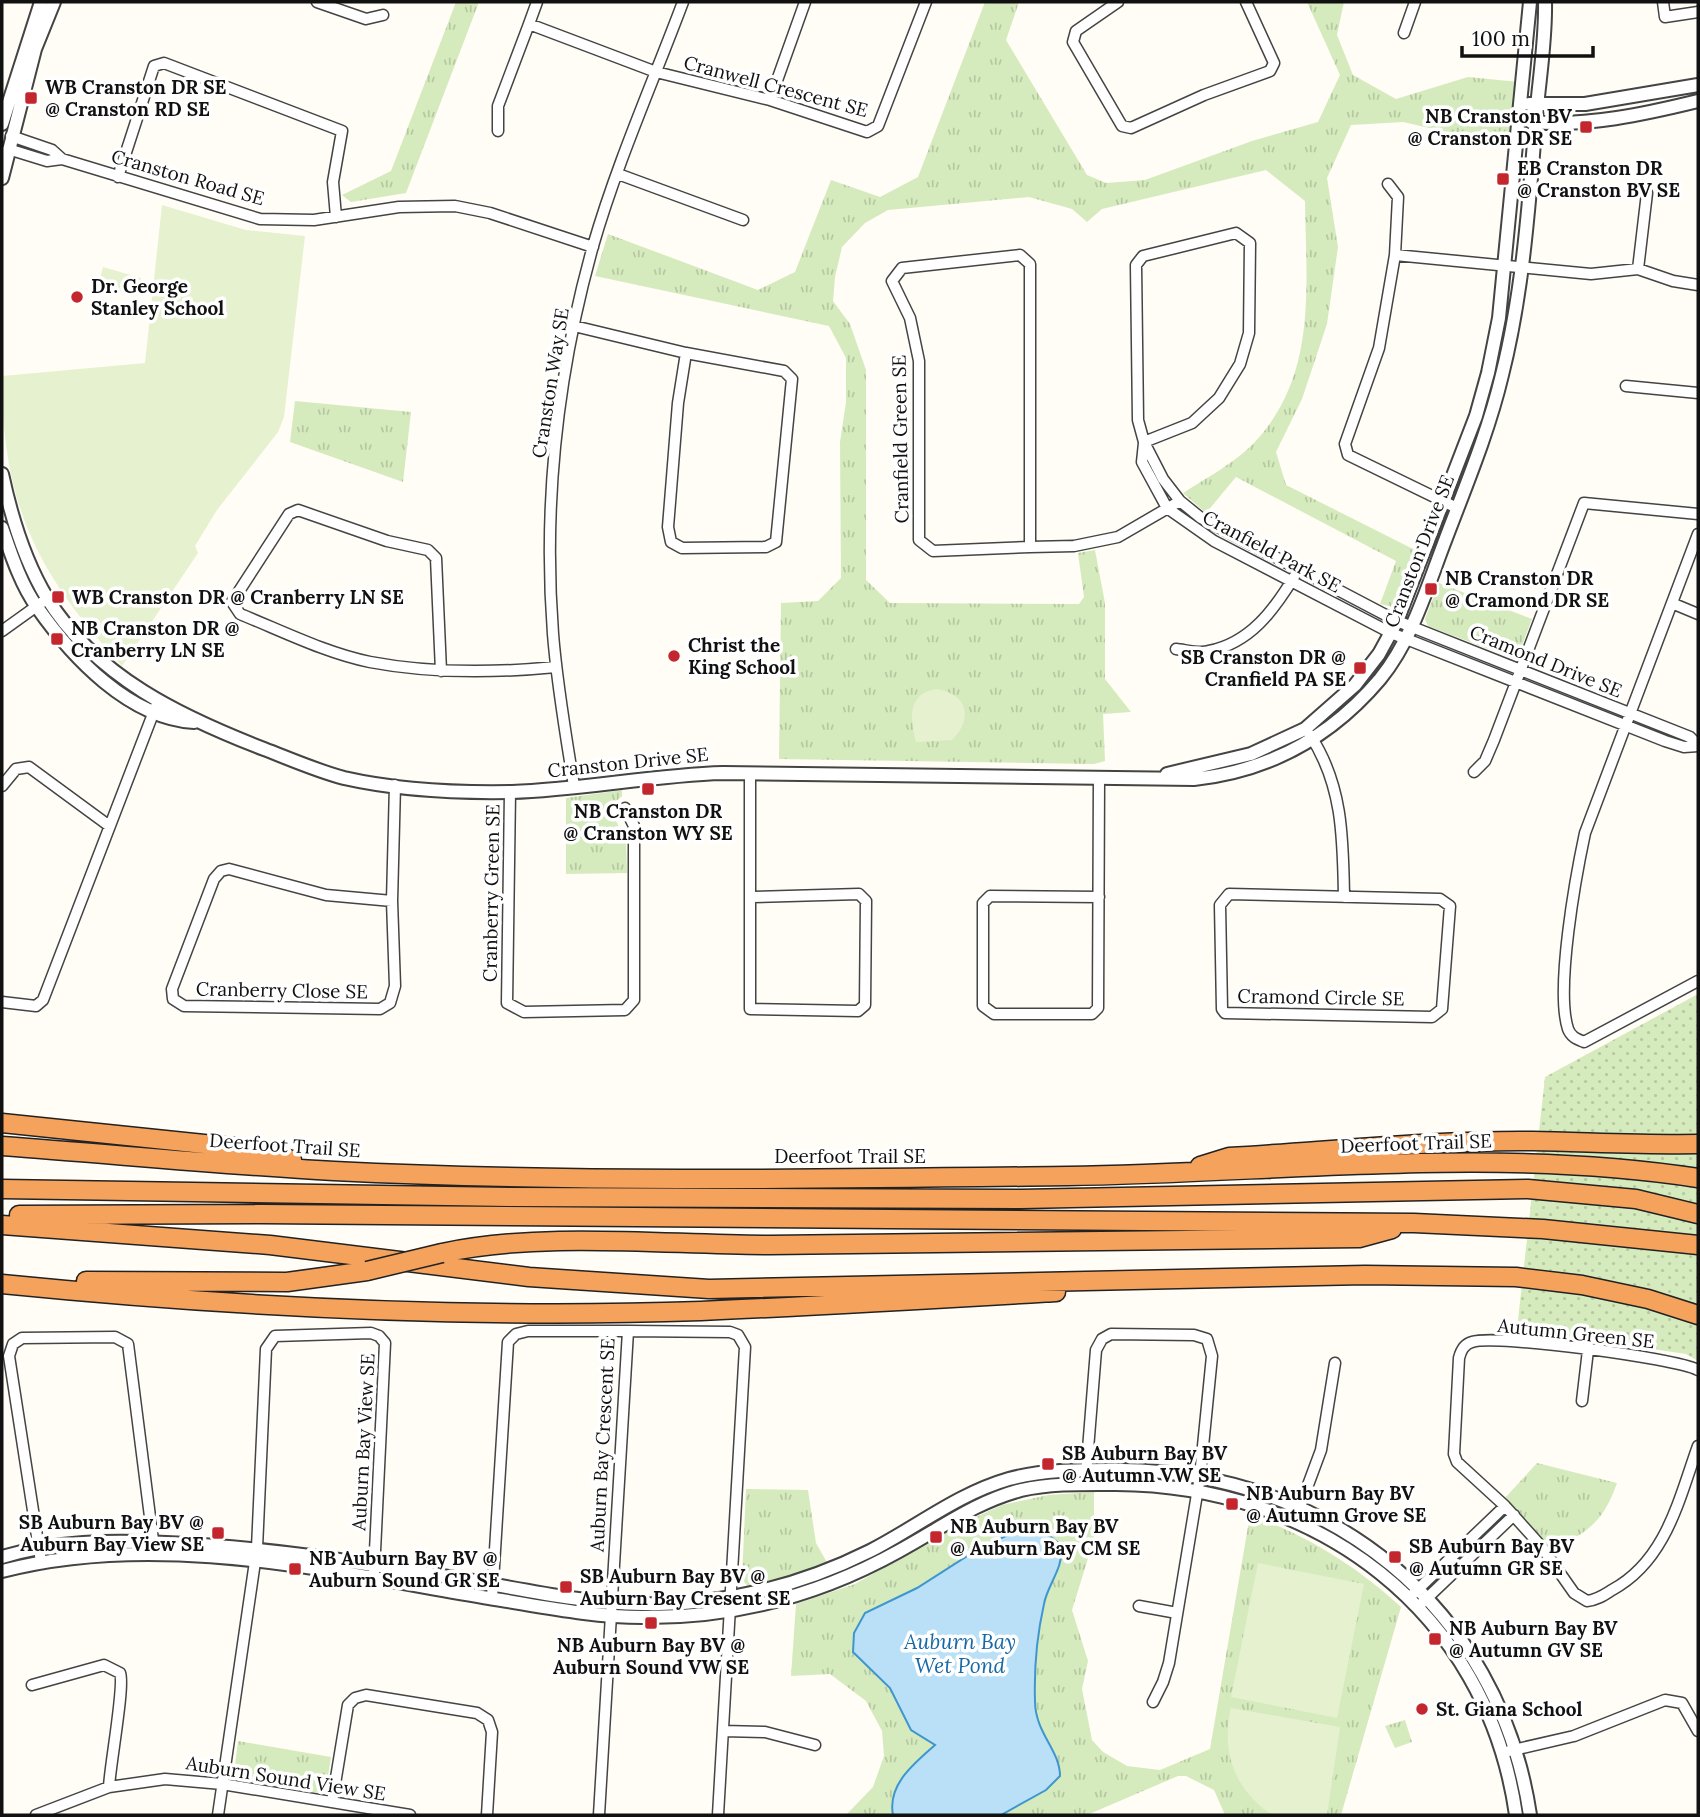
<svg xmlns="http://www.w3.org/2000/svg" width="1700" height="1817" font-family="Lora,serif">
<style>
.grass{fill:url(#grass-dots)}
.park{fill:url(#park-tufts)}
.pitch{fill:#e6f2cf}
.water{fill:#b9e0f7;stroke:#3f96cf;stroke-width:2}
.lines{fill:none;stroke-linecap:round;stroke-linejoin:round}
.minor-casing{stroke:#444;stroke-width:13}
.tertiary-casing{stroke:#444;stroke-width:16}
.motorway-casing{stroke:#222;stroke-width:21}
.minor{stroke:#fff;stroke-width:10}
.tertiary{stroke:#fff;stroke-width:12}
.motorway{stroke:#f5a25d;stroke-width:18}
.motorway-bridge-casing{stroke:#222;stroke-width:21;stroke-linecap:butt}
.motorway-bridge{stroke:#f5a25d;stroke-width:18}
.poi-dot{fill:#c4262e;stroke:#fff;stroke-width:2.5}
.labels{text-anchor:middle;stroke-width:7;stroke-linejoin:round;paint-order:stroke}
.street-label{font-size:19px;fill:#111;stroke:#fff}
.poi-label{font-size:19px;font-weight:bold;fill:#111;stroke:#fff;text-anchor:start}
.water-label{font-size:21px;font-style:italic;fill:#1768a6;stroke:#fff}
</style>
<defs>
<pattern id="grass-dots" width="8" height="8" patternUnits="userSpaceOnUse" patternTransform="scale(1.75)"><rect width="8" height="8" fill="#d5ebbd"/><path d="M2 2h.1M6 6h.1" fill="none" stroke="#b6c8a1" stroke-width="1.8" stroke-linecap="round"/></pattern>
<pattern id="park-tufts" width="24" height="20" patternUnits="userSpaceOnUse" patternTransform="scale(1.75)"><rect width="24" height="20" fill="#d5ebbd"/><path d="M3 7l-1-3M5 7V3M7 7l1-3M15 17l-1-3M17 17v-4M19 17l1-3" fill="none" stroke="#b6c8a1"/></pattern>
</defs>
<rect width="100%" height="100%" fill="#fffdf5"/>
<path class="grass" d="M1698,994V1361L1686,1354L1517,1329L1545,1077Z"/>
<path class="park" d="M456,2H479L406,193L351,202L342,195L391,171Z
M985,2H1019L1006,40L1087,175L1106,183L1145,180L1252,141L1318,122L1340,75L1307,2H1344L1337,35L1353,75L1396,99L1468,77L1519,82L1513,140L1460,135L1403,122L1351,125L1327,178L1338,247L1327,324L1302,399L1276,452L1286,485L1415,550L1393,607L1380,604L1396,561L1236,477L1206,513L1183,493C1206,478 1233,464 1253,444C1318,376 1306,288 1305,201L1266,170L1102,209L1087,222L1072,209L1029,197L888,210L865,223L842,247L835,277L833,301L850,324L866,370V580L890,603L1079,604L1084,597L1078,553L1095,550L1105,603V679L1131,712L1103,714L1105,761L1094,764L779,759L781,603L818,601L841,578L840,442L846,402V358L829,326L595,276L608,234L758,290L795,272L831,180L880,197L918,177Z
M295,401L411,412L403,482L290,442Z
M1439,583L1532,619L1519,653L1515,656H1506L1428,626L1425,619Z
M622,790V796L612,805V813L626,841L627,873L566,874V798Z
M1537,1463L1617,1483C1603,1523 1588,1531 1552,1551L1505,1498Z
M746,1489L808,1490L816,1543L829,1566L749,1588L742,1579Z
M1094,1492V1539L1072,1610L1088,1661L1082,1689L1092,1740L1103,1752L1127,1766L1160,1770L1210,1749L1250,1515C1308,1536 1355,1565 1401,1607L1341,1815H1225L1214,1790L1186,1776H1178L1087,1815H846L873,1787L884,1756L882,1731L866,1701L830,1674L791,1676L796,1604L855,1584L963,1523L1002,1505L1048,1495Z
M1405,1720L1412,1742L1395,1748L1385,1726Z
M238,1741L331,1757L326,1788L319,1793L239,1780L234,1773Z"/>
<path class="pitch" d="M162,205L246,230L305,236L284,417L278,432L217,510L195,546L198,553L122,666C37,573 2,505 2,376L145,363Z
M103,267L141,278L136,296L98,286Z
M936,689C967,693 974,718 952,740L916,742C910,719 907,694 936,689Z
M1258,1563L1364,1584L1337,1718L1231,1697Z
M1231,1708L1340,1727L1327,1815C1311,1815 1292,1817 1277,1815C1268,1814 1260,1806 1254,1800C1229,1775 1223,1741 1231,1708Z"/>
<path class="water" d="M1027,1527C1035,1527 1059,1539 1061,1548C1064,1567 1047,1586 1044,1604C1037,1635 1034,1670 1035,1701C1035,1733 1060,1750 1060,1776L1046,1790L1001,1815H893C887,1784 915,1763 935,1745L911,1730L890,1688L853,1652L854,1633L865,1613L917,1588L983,1546Z"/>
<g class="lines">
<g class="minor-casing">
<path id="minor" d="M317,2L366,19L383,15
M537,2L529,24L656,72L770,100L867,132L878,126L926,2
M1118,2L1076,31L1073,42L1122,126L1131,128L1204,95L1270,71L1274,63L1246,2
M1663,2L1665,17L1698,12
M1404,33L1415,2
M770,100L805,2
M498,131V106L529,24
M11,136L52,150L62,159
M8,149L47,161L62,159L260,219L314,220L399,207L455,206L490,213L593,247
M618,174L743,220
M118,177L154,66L164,63L342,131L333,182L336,217
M1388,184L1398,197L1395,255L1379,348L1345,444L1348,455L1457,508
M1020,255L1030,264V547L933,551L919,540V361L910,318L892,281L902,268Z
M1395,255L1591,274L1638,269L1673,281L1698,285
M1638,269L1647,193
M574,326L686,353L784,371L792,379L776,542L766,547L682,548L671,542L668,527L678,403L686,353
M1626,386L1698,393
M1144,442L1192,423L1219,398L1240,364L1249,333L1250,243L1236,233L1143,256L1136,265L1138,420L1144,442L1163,479L1180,501L1201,518L1397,621L1690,737L1698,745
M1144,443L1142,462L1167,508L1214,541L1391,633L1665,741L1684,747L1698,746
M1698,534L1585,833C1576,875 1555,989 1568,1029C1571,1037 1577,1039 1584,1042L1698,981
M1030,547L1074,546L1118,537L1180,501
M1674,604L1698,614
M2,631L48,598
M1176,649C1186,650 1200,654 1209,651C1250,643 1274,610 1294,577
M441,671L436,558L428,550L387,541L298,510L289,514L232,602L240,614C282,631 326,653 370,662C433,674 494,673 556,667
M1310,735C1343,785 1343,839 1344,897
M1474,772L1485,761L1494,740L1584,503L1698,514
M750,773V1009L858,1011L865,1005L866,901L859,894L752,897
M1099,778L1098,1008L1092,1014H994L983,1006V903L990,896L1099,897
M2,786L16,769L29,767L108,825
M574,786C566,736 557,685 553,634C543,504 558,371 593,246C617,163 653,82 683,2
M510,792L507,1003L524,1012L625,1010L634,1000V826L625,808
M1229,894L1440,899L1450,906L1442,1009L1432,1017L1225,1013L1222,1009L1220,905Z
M392,901L326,895L229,869L221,871L214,879L172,989L173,999L184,1006L380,1009L390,1003L395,986L392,901L395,785
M2,1002L36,1006L43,1000L156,706
M628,1331L730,1332L738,1335L745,1347L718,1815
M1698,1370C1675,1358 1496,1334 1472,1342C1464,1344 1461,1350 1459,1358L1454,1454L1457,1462L1505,1506L1541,1546L1574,1593L1587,1601C1597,1600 1604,1595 1612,1590C1666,1561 1679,1499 1698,1446
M1582,1401L1588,1350
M1086,1474L1096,1350L1102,1339L1111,1334L1194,1335L1207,1339L1212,1356L1200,1476L1169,1663L1163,1682L1153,1702
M1295,1520L1321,1450L1335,1363
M41,1562L9,1356L13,1344L22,1338L115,1337L128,1344L154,1548
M1412,1595L1505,1506
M492,1598L508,1342L516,1334L528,1331H628L599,1815
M1422,1603L1514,1515
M1139,1606L1177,1613
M32,1685L104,1665L120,1673C125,1685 110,1765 109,1787
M723,1731L765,1732L815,1745
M1509,1751L1574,1736L1665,1700L1682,1703L1698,1731
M332,1802L348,1705L355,1698L366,1695L477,1713L488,1720L492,1732L487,1815
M36,1815L109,1787L165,1779L222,1784L410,1815
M218,1815L257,1548L266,1349L275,1336L371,1333L379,1336L385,1343L374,1572"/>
</g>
<g class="tertiary-casing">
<path id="tertiary" d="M1529,104H1585L1698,85
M1531,122C1586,127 1645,114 1698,101
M2,124L41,2
M2,178L35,49L54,2
M2,474C11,516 24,560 47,598C96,677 181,717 264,749C290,759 317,771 344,778C397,790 457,793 512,792C582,790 652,775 723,773L1194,779C1269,771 1331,737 1380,679C1411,641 1426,591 1443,546C1464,490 1488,434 1502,375C1523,292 1529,203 1536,118C1539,80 1546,40 1545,2
M2,528C11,554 21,585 37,607C72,657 129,718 194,722
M1167,774L1251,754L1305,729L1355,685L1379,654L1397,621L1476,416L1488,373L1499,318L1530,2
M2,1557C55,1541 111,1540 166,1543C266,1547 363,1563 461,1579C521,1589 581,1603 642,1604C721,1606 800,1586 870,1551C917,1527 957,1494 1009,1479C1046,1469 1083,1470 1122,1470C1328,1472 1499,1607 1530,1815
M2,1571C159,1530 332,1572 489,1598C540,1606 591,1617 643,1617C733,1618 820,1595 899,1551C940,1529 975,1502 1021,1490C1052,1483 1084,1484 1116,1484C1316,1485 1487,1610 1516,1815"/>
</g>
<g class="motorway-casing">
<path id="motorway" d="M2,1123L252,1149L292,1160
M2,1146C112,1154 223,1165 334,1171C576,1183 825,1179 1068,1176C1278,1173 1489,1146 1698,1178
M1200,1166L1229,1157C1330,1151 1432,1140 1533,1141C1588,1142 1643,1145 1698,1144
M2,1189L512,1197L1021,1199L1528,1189L1636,1199L1698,1214
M19,1215L261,1214L1414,1223L1543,1229L1698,1245
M2,1225L270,1245L529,1277L709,1289L1365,1275L1516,1277L1582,1285L1648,1299L1698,1315
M442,1253C546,1231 664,1245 770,1245C967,1243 1163,1240 1359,1238L1392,1229
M86,1281L287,1282L367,1271
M2,1284C233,1307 468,1319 701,1311C819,1306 937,1299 1056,1292"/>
</g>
<use href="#minor" class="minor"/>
<use href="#tertiary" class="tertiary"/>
<use href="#motorway" class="motorway"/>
<g class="motorway-bridge-casing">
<path id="motorway-bridge" d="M367,1271L442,1253"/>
</g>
<use href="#motorway-bridge" class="motorway-bridge"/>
</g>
<g class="poi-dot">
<rect x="24" y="91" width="14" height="14" rx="3.5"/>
<rect x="1579" y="120" width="14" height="14" rx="3.5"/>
<rect x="1496" y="172" width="14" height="14" rx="3.5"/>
<circle cx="77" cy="297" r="7"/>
<rect x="1424" y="582" width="14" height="14" rx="3.5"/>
<rect x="51" y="590" width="14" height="14" rx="3.5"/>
<rect x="50" y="632" width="14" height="14" rx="3.5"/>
<circle cx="674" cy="656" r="7"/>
<rect x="1353" y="661" width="14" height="14" rx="3.5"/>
<rect x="641" y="782" width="14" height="14" rx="3.5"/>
<rect x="1041" y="1457" width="14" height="14" rx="3.5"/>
<rect x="1225" y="1497" width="14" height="14" rx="3.5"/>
<rect x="211" y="1526" width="14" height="14" rx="3.5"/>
<rect x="929" y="1530" width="14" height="14" rx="3.5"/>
<rect x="1388" y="1550" width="14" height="14" rx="3.5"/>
<rect x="288" y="1562" width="14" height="14" rx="3.5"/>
<rect x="559" y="1580" width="14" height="14" rx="3.5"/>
<rect x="644" y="1616" width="14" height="14" rx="3.5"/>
<rect x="1428" y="1632" width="14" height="14" rx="3.5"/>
<circle cx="1422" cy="1709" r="7"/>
</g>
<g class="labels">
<g class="street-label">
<text transform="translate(776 86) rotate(15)" y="7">Cranwell Crescent SE</text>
<text transform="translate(188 177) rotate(16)" y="7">Cranston Road SE</text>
<text transform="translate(550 383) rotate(-81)" y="7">Cranston Way SE</text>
<text transform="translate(900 439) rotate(-91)" y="7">Cranfield Green SE</text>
<text transform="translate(1272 551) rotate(28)" y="7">Cranfield Park SE</text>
<text transform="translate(1419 551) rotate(-69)" y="7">Cranston Drive SE</text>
<text transform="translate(1546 661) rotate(22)" y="7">Cramond Drive SE</text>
<text transform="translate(628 762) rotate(-6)" y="7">Cranston Drive SE</text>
<text transform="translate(491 893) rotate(-89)" y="7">Cranberry Green SE</text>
<text transform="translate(282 990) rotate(1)" y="7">Cranberry Close SE</text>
<text transform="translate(1321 997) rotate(1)" y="7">Cramond Circle SE</text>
<text transform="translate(1416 1143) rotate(-2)" y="7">Deerfoot Trail SE</text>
<text transform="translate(285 1145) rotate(4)" y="7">Deerfoot Trail SE</text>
<text x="850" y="1163">Deerfoot Trail SE</text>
<text transform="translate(1576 1333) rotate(6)" y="7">Autumn Green SE</text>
<text transform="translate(363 1442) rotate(-87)" y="7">Auburn Bay View SE</text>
<text transform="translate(602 1445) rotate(-87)" y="7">Auburn Bay Crescent SE</text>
<text transform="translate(286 1778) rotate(9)" y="7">Auburn Sound View SE</text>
</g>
<g class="poi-label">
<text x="45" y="94">WB Cranston DR SE<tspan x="45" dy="22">@ Cranston RD SE</tspan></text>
<text x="1572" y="123" text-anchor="end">NB Cranston BV<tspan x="1572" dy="22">@ Cranston DR SE</tspan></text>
<text x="1517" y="175">EB Cranston DR<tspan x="1517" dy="22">@ Cranston BV SE</tspan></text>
<text x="91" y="293">Dr. George<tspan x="91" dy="22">Stanley School</tspan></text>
<text x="1445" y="585">NB Cranston DR<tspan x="1445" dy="22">@ Cramond DR SE</tspan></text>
<text x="72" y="604">WB Cranston DR @ Cranberry LN SE</text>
<text x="71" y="635">NB Cranston DR @<tspan x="71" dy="22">Cranberry LN SE</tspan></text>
<text x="688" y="652">Christ the<tspan x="688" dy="22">King School</tspan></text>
<text x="1346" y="664" text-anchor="end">SB Cranston DR @<tspan x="1346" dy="22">Cranfield PA SE</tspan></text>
<text x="648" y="818" text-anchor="middle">NB Cranston DR<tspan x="648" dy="22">@ Cranston WY SE</tspan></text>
<text x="1062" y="1460">SB Auburn Bay BV<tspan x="1062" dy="22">@ Autumn VW SE</tspan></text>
<text x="1246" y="1500">NB Auburn Bay BV<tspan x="1246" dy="22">@ Autumn Grove SE</tspan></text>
<text x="204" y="1529" text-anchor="end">SB Auburn Bay BV @<tspan x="204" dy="22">Auburn Bay View SE</tspan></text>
<text x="950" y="1533">NB Auburn Bay BV<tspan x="950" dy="22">@ Auburn Bay CM SE</tspan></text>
<text x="1409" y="1553">SB Auburn Bay BV<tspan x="1409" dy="22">@ Autumn GR SE</tspan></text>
<text x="309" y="1565">NB Auburn Bay BV @<tspan x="309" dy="22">Auburn Sound GR SE</tspan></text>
<text x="580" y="1583">SB Auburn Bay BV @<tspan x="580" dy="22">Auburn Bay Cresent SE</tspan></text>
<text x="1449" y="1635">NB Auburn Bay BV<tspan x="1449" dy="22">@ Autumn GV SE</tspan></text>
<text x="651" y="1652" text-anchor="middle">NB Auburn Bay BV @<tspan x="651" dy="22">Auburn Sound VW SE</tspan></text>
<text x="1436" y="1716">St. Giana School</text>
</g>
<g class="water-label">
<text x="960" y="1649">Auburn Bay<tspan x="960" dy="24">Wet Pond</tspan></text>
</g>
</g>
<rect width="1700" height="1817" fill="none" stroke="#111111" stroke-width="7"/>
<path d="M1462 46v10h131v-10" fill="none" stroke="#111111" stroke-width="3.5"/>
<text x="1472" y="46" font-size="21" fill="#111111" stroke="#ffffff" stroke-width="5" paint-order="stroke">100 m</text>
</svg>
